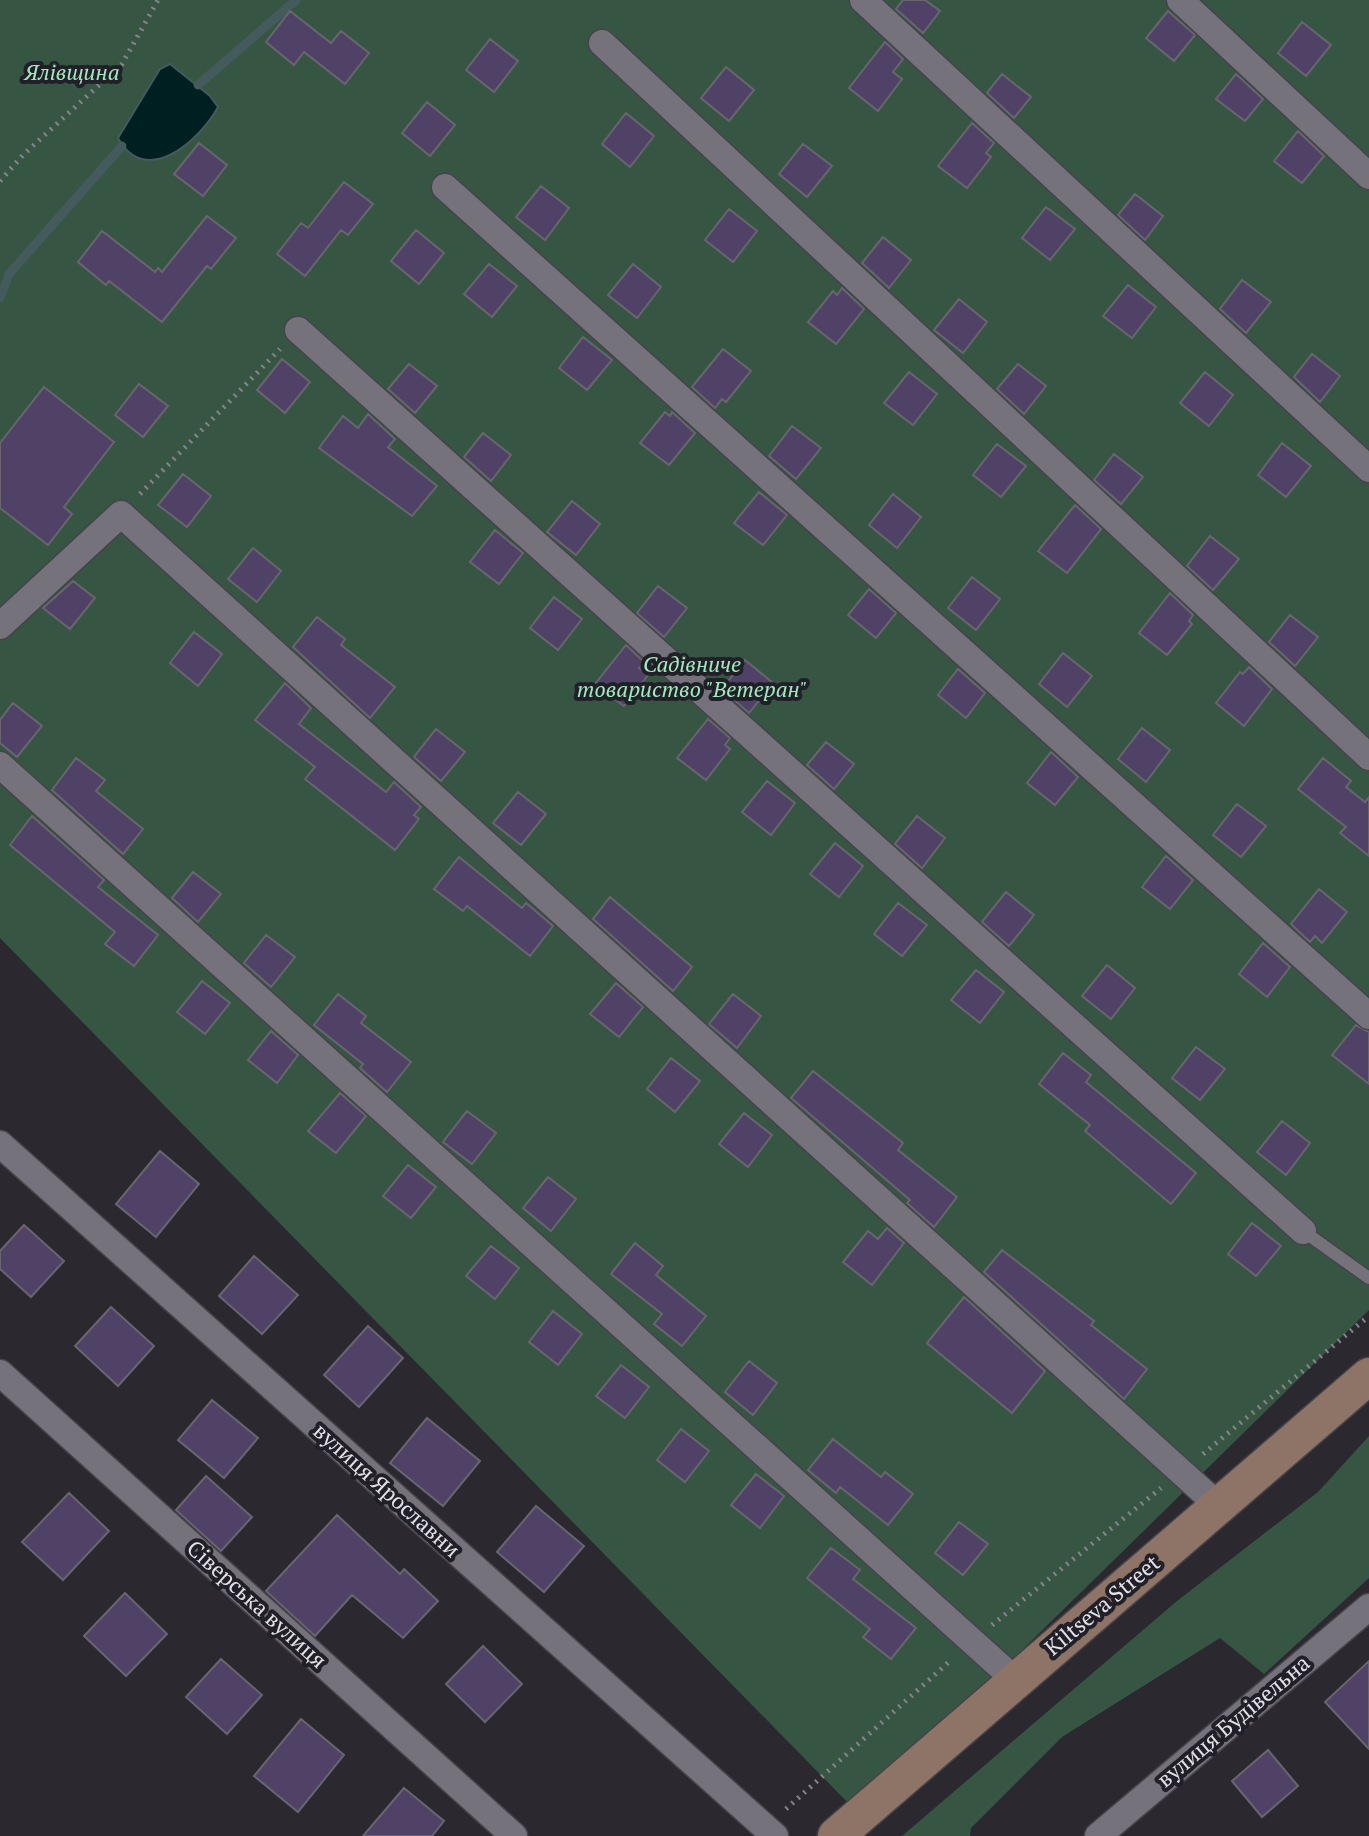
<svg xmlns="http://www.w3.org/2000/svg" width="1369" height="1836" font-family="'PT Serif',serif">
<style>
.green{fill:#365643}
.water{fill:#001f20;stroke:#445a5c;stroke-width:2}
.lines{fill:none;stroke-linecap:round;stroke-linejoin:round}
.stream{stroke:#445a5c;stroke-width:9}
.building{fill:#504167;stroke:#68656f;stroke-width:2}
.lane-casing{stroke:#46434a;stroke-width:15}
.street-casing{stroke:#46434a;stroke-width:29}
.secondary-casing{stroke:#46434a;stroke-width:39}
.path{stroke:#86838a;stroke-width:5;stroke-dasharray:2 6;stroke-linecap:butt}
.lane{stroke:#75727c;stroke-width:12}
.street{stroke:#75727c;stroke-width:26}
.secondary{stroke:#8e7466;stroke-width:36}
.labels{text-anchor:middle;stroke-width:8;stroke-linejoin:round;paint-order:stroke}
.park-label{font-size:22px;font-style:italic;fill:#a2eabf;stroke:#211f27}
.street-label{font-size:22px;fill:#e4e2e7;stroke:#211f27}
</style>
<rect width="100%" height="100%" fill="#2b2830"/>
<path class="green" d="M0,0H1369V1310L857,1812L0,938Z
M1369,1436V1578L1264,1674L1220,1638L1062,1737L971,1828L970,1836H902L1177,1601L1318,1492Z"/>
<path class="water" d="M170,64L210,96L218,107C200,140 146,189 118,138L160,69Z"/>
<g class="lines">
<path class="stream" d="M198,85L296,0
M0,298L9,274L122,146"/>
</g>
<path class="building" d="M903,0H925L940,11L923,33L896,9Z
M290,11L331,43L341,31L369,53L345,84L304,52L294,65L266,42Z
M1168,11L1195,35L1174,61L1146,38Z
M1302,22L1331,45L1306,76L1278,53Z
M490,39L518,61L494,92L466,70Z
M885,42L903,59L893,72L902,79L878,111L849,88Z
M726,67L754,90L729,121L701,98Z
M1002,74L1031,97L1014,118L987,93Z
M1236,74L1263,99L1245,121L1216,99Z
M427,102L455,125L430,156L402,133Z
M626,113L654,136L630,167L602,144Z
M972,123L994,143L986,153L991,157L967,188L938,166Z
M1298,131L1324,156L1302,183L1274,161Z
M199,143L227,165L203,196L174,174Z
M803,144L832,166L807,197L779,174Z
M344,182L373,204L348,235L341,230L305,276L277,254L301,223L308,228Z
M541,186L569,208L545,240L516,217Z
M1135,194L1163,216L1145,240L1118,215Z
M1046,207L1075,229L1050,260L1022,238Z
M729,209L757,231L733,262L705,240Z
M207,216L236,238L211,269L207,266L162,322L109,281L106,285L78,262L102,231L155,272L158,268L162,272Z
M416,230L444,253L419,284L391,261Z
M883,237L911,260L889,288L862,263Z
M489,264L517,286L492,317L464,294Z
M633,264L661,287L637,318L608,295Z
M1242,280L1271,302L1246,333L1220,309Z
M1128,285L1156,307L1132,338L1103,316Z
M842,288L864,309L836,344L808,322L833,291L837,295Z
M959,299L987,322L963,353L934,330Z
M583,337L612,360L587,390L559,368Z
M723,349L751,371L726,402L722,399L715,408L692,387Z
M1312,354L1340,376L1320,402L1294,377Z
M282,359L310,382L285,413L257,390Z
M409,364L437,386L415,413L388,389Z
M1018,364L1046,386L1024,414L997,389Z
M909,372L937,394L913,425L884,403Z
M1205,372L1233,395L1209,426L1180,403Z
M139,384L168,406L143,437L115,415Z
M44,387L114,442L64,507L72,514L48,545L0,508V443Z
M665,412L670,416L672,412L695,433L669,465L640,443Z
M368,414L395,439L388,447L437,486L412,516L319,448L343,416L358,428Z
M792,426L821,448L796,479L769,456Z
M483,433L511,455L491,481L464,457Z
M1282,443L1311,466L1286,497L1258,475Z
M997,444L1026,466L1001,497L973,475Z
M1114,454L1143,477L1121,504L1094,480Z
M183,474L211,496L187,527L158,505Z
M759,492L787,515L763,545L734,523Z
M893,494L921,517L897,548L869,525Z
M572,501L600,524L576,555L547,532Z
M1075,505L1101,529L1067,573L1038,551Z
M495,530L523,553L499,584L470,562Z
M1210,536L1239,559L1213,590L1187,566Z
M253,548L281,571L257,602L228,579Z
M972,577L1000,599L976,630L948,608Z
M73,581L95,598L70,629L43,608Z
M658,586L687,608L664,637L637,613Z
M869,589L896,613L876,638L848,615Z
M1170,593L1193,615L1189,621L1192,624L1167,655L1139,633Z
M554,597L582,619L558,650L530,628Z
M1290,615L1318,637L1295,666L1269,642Z
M317,617L345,639L341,645L395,687L370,718L293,647Z
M194,632L222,654L198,686L170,663Z
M626,645L644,662L639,668L648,675L624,706L595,684Z
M1063,653L1092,676L1067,707L1039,684Z
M745,660L773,683L749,713L722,689Z
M1249,667L1272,689L1244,726L1216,703L1240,672L1243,674Z
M958,669L985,693L966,718L938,695Z
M285,683L311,708L299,724L386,792L394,782L421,807L414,815L419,819L395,850L305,779L315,767L255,720Z
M13,703L42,726L17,757L0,743V720Z
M708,719L730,738L725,745L730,749L706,780L677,758Z
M1142,728L1170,750L1146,782L1118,759Z
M436,729L465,752L441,781L414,757Z
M826,742L854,764L834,789L807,765Z
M1051,752L1078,777L1055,805L1027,783Z
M76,758L105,780L96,791L143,829L123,854L52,790Z
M1323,758L1351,781L1346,787L1365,802L1369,797V856L1340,833L1346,827L1298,789Z
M767,781L795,803L771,835L742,812Z
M518,792L546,814L521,845L493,823Z
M1237,804L1266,826L1241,857L1213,835Z
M32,816L104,880L98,887L158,935L134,966L105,944L115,932L10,845Z
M917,816L945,838L922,868L895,844Z
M835,843L863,866L839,897L810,874Z
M1166,856L1193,880L1170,909L1142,887Z
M459,857L522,908L526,903L553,926L530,956L467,906L463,911L434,889Z
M193,872L221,894L198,922L172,898Z
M1319,889L1347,912L1322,943L1315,936L1310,942L1291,924Z
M1006,892L1034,915L1009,946L982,922Z
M610,897L692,967L673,991L593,919Z
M898,903L927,925L902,956L874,934Z
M266,935L295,957L271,987L244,963Z
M1263,943L1290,967L1267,997L1239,974Z
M1107,965L1135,988L1111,1019L1082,996Z
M976,970L1004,992L980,1023L951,1000Z
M202,981L230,1003L205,1034L177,1012Z
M616,983L643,1007L619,1037L590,1014Z
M338,994L366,1016L361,1023L411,1062L387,1092L360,1068L363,1064L314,1025Z
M733,994L761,1016L737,1048L709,1024Z
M1356,1025L1369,1032V1084L1332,1055Z
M271,1031L298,1055L277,1083L248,1060Z
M1196,1047L1225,1069L1200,1100L1172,1078Z
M1063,1053L1091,1075L1086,1082L1196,1173L1171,1204L1085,1131L1090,1125L1039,1084Z
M671,1058L700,1081L675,1112L647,1089Z
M813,1071L903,1143L898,1150L957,1197L934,1227L907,1203L910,1200L791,1098Z
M340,1093L366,1116L336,1153L308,1131Z
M467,1111L496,1133L472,1164L443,1142Z
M744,1113L772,1135L748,1167L719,1144Z
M1282,1121L1310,1143L1286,1175L1257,1152Z
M160,1151L199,1184L156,1237L116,1204Z
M408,1165L436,1187L411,1218L383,1196Z
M548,1177L576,1199L551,1231L523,1208Z
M1252,1223L1281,1246L1256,1276L1228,1254Z
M24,1225L64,1261L31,1297L0,1269V1251Z
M887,1228L904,1243L872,1285L843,1262L868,1231L878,1239Z
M635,1243L663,1266L656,1275L706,1316L682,1346L654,1324L662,1314L611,1274Z
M491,1246L519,1268L495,1299L466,1276Z
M1002,1250L1094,1321L1091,1325L1147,1369L1124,1399L984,1272Z
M254,1256L298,1295L262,1334L219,1296Z
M964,1297L1045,1371L1012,1413L927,1343Z
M111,1307L154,1346L118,1386L75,1346Z
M553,1311L582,1334L558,1365L529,1342Z
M368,1326L403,1358L359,1407L324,1375Z
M749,1361L777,1383L753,1415L725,1392Z
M621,1365L649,1387L625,1418L596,1396Z
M212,1400L258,1438L224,1478L178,1440Z
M427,1418L480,1461L443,1506L390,1463Z
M681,1429L709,1451L685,1482L657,1460Z
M833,1439L881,1477L885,1472L913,1494L888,1525L840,1487L836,1493L808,1470Z
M756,1474L784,1496L760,1528L731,1505Z
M206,1476L252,1517L221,1551L176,1510Z
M69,1493L109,1531L63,1580L22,1542Z
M536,1506L584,1546L544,1592L497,1552Z
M337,1515L400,1574L404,1569L438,1601L403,1638L352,1595L315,1636L266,1591Z
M959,1522L988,1544L963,1575L935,1553Z
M831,1548L860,1570L853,1579L916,1628L891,1659L863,1637L870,1629L807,1578Z
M125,1593L167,1634L126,1676L84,1636Z
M483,1646L522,1684L485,1722L446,1684Z
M221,1659L262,1695L227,1734L186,1697Z
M1369,1661V1749L1325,1702Z
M301,1719L344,1755L298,1812L254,1776Z
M1268,1750L1298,1786L1262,1817L1232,1781Z
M404,1788L444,1821L432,1836H363Z"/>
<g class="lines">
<g class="lane-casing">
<path id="lane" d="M1303,1231L1369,1278"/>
</g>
<g class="street-casing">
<path id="street" d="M863,0L1369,469
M1180,0L1369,176
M602,43L1369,757
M445,187L1369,1016
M298,330L1303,1231
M0,626L121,514L1220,1507
M0,765L1014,1679
M0,1144L775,1836
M0,1373L514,1836
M1098,1836L1369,1607"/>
</g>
<g class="secondary-casing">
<path id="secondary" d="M836,1836L1369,1376"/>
</g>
<path class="path" d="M0,181L23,155L122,64L158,0
M140,494L280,349
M1203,1454L1369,1316
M992,1625L1161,1488
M786,1809L951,1660"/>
<use href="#lane" class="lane"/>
<use href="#street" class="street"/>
<use href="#secondary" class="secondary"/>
</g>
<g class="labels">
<g class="park-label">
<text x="72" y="80">Ялівщина</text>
<text x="692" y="672">Садівниче<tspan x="692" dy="25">товариство "Ветеран"</tspan></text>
</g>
<g class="street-label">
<text transform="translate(387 1490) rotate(42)" y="8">вулиця Ярославни</text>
<text transform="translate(257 1604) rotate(42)" y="8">Сіверська вулиця</text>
<text transform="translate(1102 1605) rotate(-40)" y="8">Kiltseva Street</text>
<text transform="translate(1233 1721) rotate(-40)" y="8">вулиця Будівельна</text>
</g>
</g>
</svg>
